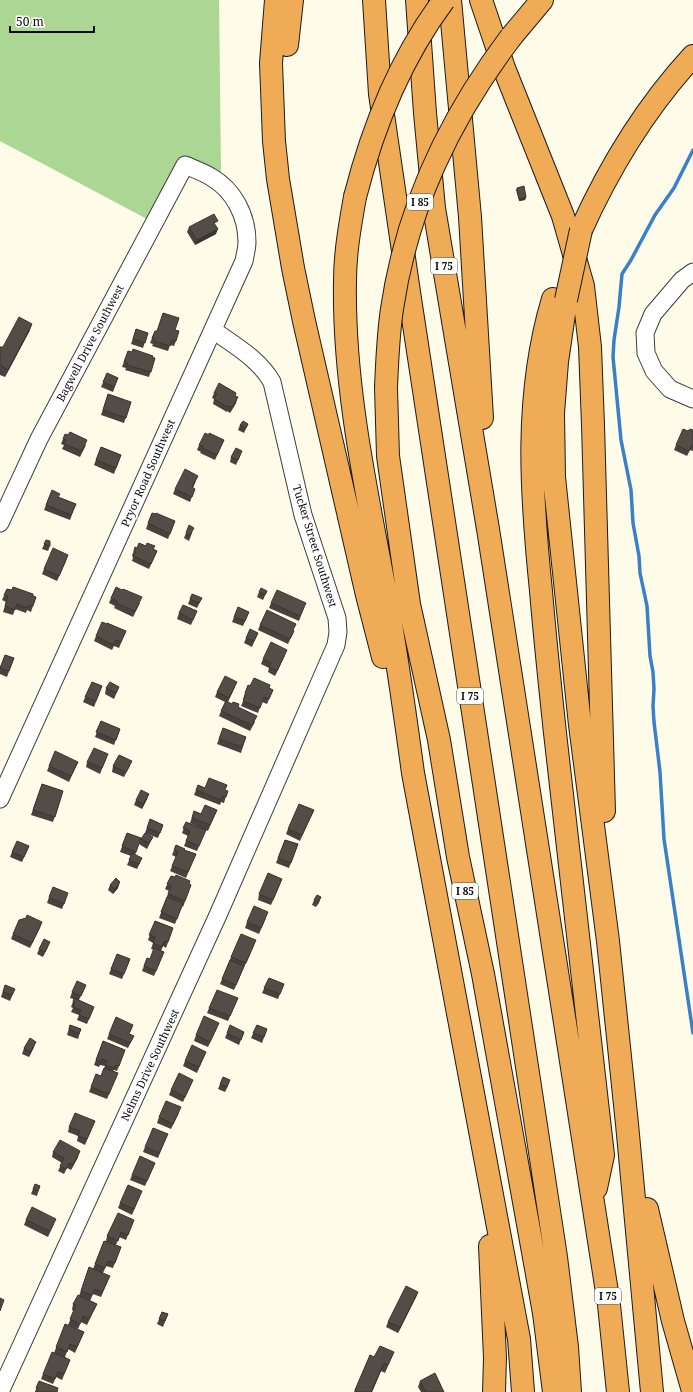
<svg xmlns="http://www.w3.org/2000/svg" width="693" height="1392" font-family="'Noto Serif',serif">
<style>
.forest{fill:#abd694}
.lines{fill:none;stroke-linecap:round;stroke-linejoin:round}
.stream{stroke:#3980c8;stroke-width:3.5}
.minor-casing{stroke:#3d3d3d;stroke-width:19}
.highway-casing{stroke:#1b1b1b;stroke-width:24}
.minor{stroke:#fff;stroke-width:17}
.highway{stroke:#efab55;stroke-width:22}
.highway-bridge-casing{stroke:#1b1b1b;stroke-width:24;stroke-linecap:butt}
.highway-bridge{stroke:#efab55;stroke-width:22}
.wall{fill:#47423d}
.shaded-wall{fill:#393632}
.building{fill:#524d47;stroke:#393632}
.labels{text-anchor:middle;stroke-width:4;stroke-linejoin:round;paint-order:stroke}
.shield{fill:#fff;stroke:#545454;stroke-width:1}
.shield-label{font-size:10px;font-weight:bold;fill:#0a0a0a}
.street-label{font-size:11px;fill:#0a0a0a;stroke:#fff}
</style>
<rect width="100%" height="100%" fill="#fefce8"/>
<path class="forest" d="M0,0H219L221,171L222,178L181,167L162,227L0,141Z"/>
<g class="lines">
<path class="stream" d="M693,150L674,188L655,215L631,260L622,274L619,307L614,340L613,357L621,440L631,490L633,523L639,556L640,573L647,606L650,656L653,672L654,689L653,706L654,722L660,772L664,839L693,1033"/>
<g class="minor-casing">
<path id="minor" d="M693,272L682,280L653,314L645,333L646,353L654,371L670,389L693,399
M0,523L39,439L185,165C194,169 203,172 211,177C234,190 247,216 247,242C247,248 245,255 244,261L0,799
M0,1392L218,915L336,645L338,632L337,618L303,515L272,382C259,359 234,345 213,330"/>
</g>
<g class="highway-casing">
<path id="highway" d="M276,0L271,63L274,141L278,179L293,268L304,321L367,595L383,657
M374,0L380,94L409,292L556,1257L567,1347L570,1392
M417,0L425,113L434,208L488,529L609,1305L618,1392
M450,0L470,217L482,418
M481,0L504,68L563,216L583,286L590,347L593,425L604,811
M511,37L542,0
M287,45L292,0
M355,197C350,225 345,253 345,281C343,386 367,493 386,596C397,655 405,714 413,773L519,1339L523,1392
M581,230C609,168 646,107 693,56
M553,299C524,396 531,493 541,591C545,639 550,686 555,733C571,874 587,1014 603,1155L596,1188
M566,300L557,362L553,413L554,477L580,725L608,941L627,1124L652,1392
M386,388L388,456L409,604L439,740L458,857L483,974L544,1313L554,1392
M647,1209L673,1321L693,1391
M490,1246L495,1358L494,1392"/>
</g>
<use href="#minor" class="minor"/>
<use href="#highway" class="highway"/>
<g class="highway-bridge-casing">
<path id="highway-bridge" d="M355,197C373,126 400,59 444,0
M566,300L581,230
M386,388C387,362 388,336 392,309C407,207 449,119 511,37"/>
</g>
<use href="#highway-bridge" class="highway-bridge"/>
</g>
<path class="wall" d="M517,188L526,197L525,200L519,201L516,190Z
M216,226V234L195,245L187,232L189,227Z
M32,324L29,332L5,377L0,375V347H3Z
M136,329L148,333L143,348L131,344Z
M175,330L176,341L174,346L170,345L168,351L152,346L153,344L150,343L155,331H157Z
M128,351L155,358L149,377L125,370L126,368L122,367Z
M107,373L118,378L113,392L101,387Z
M214,393L235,396L236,403L230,413L227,411V412L213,404L214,399L212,398Z
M108,394L131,402L124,423L101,415Z
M248,424L244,433L238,430L240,425Z
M693,430V451L690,450L687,456L674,450L676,445L688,431Z
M209,435L224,440L215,460L200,453L201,452L197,450L199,445Z
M63,439L86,445L80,457L62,449L64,445L61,444Z
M101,447L121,455L114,474L94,465Z
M240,456L236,465L230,462L231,457Z
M196,481L193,488V494L190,502L173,494L175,489Z
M52,490L58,497L76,504L70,520L44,510Z
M148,523L173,526L168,539L146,529Z
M186,533H192L189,541L184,538Z
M46,540L50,546L48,551L42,549Z
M135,547L137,548L153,549L157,551L149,569L132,561L133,557L132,556Z
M66,561L57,581L42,574L44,569Z
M7,589L36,597L31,612L27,610L26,613L15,609L13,615L3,612L6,602L2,600Z
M122,590L140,603L133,617L114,608L115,606L109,603L111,598Z
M267,591L263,600L257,597L259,592Z
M202,598L197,608L188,604L190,599Z
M271,603L304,608L299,621L269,608Z
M238,607L247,617L243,626L232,622Z
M197,611L191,625L177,619L179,613Z
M260,625L294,631L288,644L258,630Z
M126,631L119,648L114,646L112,650L94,641L96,636Z
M258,633L252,647L244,643L246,638Z
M5,655L14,658L7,677L0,674V668Z
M285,655L275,676L268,672L269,668L261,664L263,659Z
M92,682L102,686L94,707L83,702Z
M250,686L269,688L273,690L267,704L262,702L258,713L241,706L244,699H243L245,693Z
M119,687L114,699L105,694L106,688Z
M235,687L228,702L238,707L255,722L250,731L219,716L225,702L215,697L217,692Z
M101,721L120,729L114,745L95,737Z
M223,728L246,737L241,753L217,744Z
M106,759L100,774L86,767L87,762Z
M78,762L69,782L47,771L49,766Z
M113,766H130L124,777L112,772Z
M42,784L63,791L53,822L31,815Z
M198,785L205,788L225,790L226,796L224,803L221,802L220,805L194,795Z
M149,794L147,799L142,809L134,805L136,800Z
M217,810L208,831L190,823L194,811L201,814Z
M314,810L300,841L286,834L288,829Z
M150,819L163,825L158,838L145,833Z
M186,822L206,830L197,851L184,846L188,836L182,833Z
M127,833L141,838L135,855L140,863L137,869L127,865L131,856L120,852Z
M153,837L147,849L139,844L141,839Z
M285,840L298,844L289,868L276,863Z
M176,845L184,850L196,854L186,878L170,871L176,857L172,855Z
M29,846L22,862L10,857L12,852Z
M171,876L191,885L183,907L182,906L175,924L159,918L169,891L165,889Z
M280,884L271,905L258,900L259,894Z
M110,885L118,888L113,894L108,890Z
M49,897L66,899L62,909L47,903Z
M321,897L319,903L316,907L312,905L314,900Z
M266,918L259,934L245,928L247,922Z
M155,921L173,928L166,948L163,946L161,951L164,952L154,976L142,971L147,958L150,959L154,950L151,949L153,943L148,940Z
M42,922L30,948L11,939L13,934Z
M254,945L234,990L220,984L231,957Z
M48,947L43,957L37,954L39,949Z
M117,954L130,959L122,979L109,974Z
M269,978L284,984L278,999L262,993Z
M5,985L15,989L10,1001L1,997Z
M86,985L79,1000L94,1007L87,1024L77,1020L79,1015L71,1012L73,1008L71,1007L74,999L70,998L72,992Z
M238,998L228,1021L207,1013L209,1008Z
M70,1025L81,1029L78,1039L67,1035Z
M257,1025L267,1029L262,1043L251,1038Z
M217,1028L208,1047L194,1041L196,1035Z
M244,1032L239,1045L225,1038L227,1033Z
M109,1034H130L134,1036L128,1048L107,1039Z
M103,1041L125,1050L117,1071L114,1070L113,1071L118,1073L107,1099L89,1092L96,1074L101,1076L105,1066L100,1065L99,1067L94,1065Z
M34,1047L29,1057L22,1054L24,1048Z
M206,1052L197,1073L183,1066L185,1061Z
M193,1080L183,1102L169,1095L171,1090Z
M220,1084L228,1086L225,1092L218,1089Z
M179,1113L171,1129L157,1123L159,1117Z
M95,1121L85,1145L77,1141L78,1136L68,1132L69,1127Z
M166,1139L158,1158L143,1152L145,1147Z
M53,1152L78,1157L71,1170L67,1168L64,1174L58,1171L62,1163L52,1157Z
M155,1163L145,1186L130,1180L132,1175Z
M35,1184L40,1186L37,1196L31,1194Z
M140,1196L132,1215L118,1208L120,1203Z
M26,1220L54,1224L48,1237L24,1225Z
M134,1220L126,1240L119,1237L116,1245L121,1247L113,1268L106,1266L103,1273L108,1281L101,1297L93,1294L90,1301L97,1304L87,1325L81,1322L78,1329L68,1325L74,1311L72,1310L73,1304L79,1296L89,1267L93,1269L104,1241H106L107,1236Z
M418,1292L416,1297L398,1333L386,1327L388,1322Z
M162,1312L168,1314L163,1327L157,1324Z
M65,1324L84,1332L75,1353L68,1349L65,1357L70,1360L62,1380L56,1377L53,1384L41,1379L43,1374L54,1353Z
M394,1352L385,1373L381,1371L372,1392H354L370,1355L374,1357Z
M39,1381L57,1392H35Z
M420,1381L444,1392H421L418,1387Z"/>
<path class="shaded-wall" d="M526,197L525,200L519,201V199Z
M218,229L216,234L195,245L197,240Z
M32,324L29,332L5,377L8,370Z
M238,397L236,403L230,413L232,407Z
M68,555L66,561L57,581L59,576Z
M287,650L285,655L275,676L277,671Z
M149,794L147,799L142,809L143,804Z
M120,882L118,888L113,894L114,889Z
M42,922L40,928L30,948L32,943Z
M36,1042L34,1047L29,1057L30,1052Z
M80,1151L78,1157L71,1170L73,1165Z
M418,1292L416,1297L398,1333L400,1327Z
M384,1363L381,1371L372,1392H371Z"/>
<path class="building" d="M524,186L526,197L519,199L517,188Z
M214,214L218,221L214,223L218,229L197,240L189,227Z
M163,313L179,318L175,330L179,331L176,341L172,340L170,346L154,341V338H152L155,331H157Z
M19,317L32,324L8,370L0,365V347H3Z
M136,329L148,333L145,343L133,339Z
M133,349L153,356L152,358H155L151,372L127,365L128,363L124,362L128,351L132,352Z
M107,373L118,378L114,387L103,382Z
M219,383L236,393L235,396L238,397L232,407L229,406L228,407L214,399L217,394L214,393Z
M108,394L131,402L126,418L103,410Z
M243,421L248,424L246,428L240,425Z
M683,429L688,431L690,429L693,430V445H692L689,451L676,445Z
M70,432L87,440L82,451L64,444L66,440L63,439L65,434L68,435Z
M205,433L209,435V433L224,440L217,455L202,448L203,446L199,445Z
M101,447L121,455L116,468L96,460Z
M236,448L242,451L238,460L231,457Z
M185,469L198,476L192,487L195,489L192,497L175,489Z
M52,490L60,494L58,497L76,504L71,515L46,505Z
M152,513L156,514V513L175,521L170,534L148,523Z
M189,525L194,528L190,535L186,533Z
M46,540L50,541V546L44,544Z
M139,543L146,546L147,543L155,546L153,549L157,551L151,564L133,556L136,552L134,551L135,547L137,548Z
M53,548L68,555L59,576L44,569Z
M13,587L33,594V596L36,597L33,606L29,605L27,608L17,604L15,610L5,606L8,596L4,595L7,589L12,590Z
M116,587L122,590L123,589L142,597L135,611L116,603L117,601L111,598Z
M261,588L267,591L265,595L259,592Z
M277,590L306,603L300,616L271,603Z
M192,594L202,598L199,603L190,599Z
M183,605L197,611L193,620L179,613Z
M238,607L249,612L245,621L234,617Z
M267,610L296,624L293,630L294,631L290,639L260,625Z
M102,622L107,624V623L126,631L121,642L116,640L114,645L96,636Z
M250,629L258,633L254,641L246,638Z
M271,642L287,650L277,671L269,667L271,663L263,659Z
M5,655L14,658L9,671L0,668Z
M225,676L237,682L229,698L217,692Z
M254,678L270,685L269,688L273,690L269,699L264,697L260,708L243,701L246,694L245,693L248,685L250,686Z
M92,682L102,686L96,701L85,697Z
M110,682L119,687L116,693L106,688Z
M226,701L232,704L233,702L239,704L238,707L257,716L252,725L221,711Z
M101,721L120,729L116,740L96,732Z
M223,728L246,737L242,747L219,739Z
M94,748L108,754L102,768L87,762Z
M55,751L78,762L71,776L49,766Z
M119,755L132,761L126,772L113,766Z
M209,778L227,785L225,790L228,791L226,797L223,796L221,800L196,790L198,785L205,788Z
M42,784L63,791L55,817L33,810Z
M141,790L149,794L143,804L136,800Z
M299,804L314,810L302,835L288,829Z
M205,805L217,810L210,825L192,818L194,811L201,814Z
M150,819L163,825L160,833L147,828Z
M186,822L206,830L199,846L186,841L190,831L183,828Z
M127,833L141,838L136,852L122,846Z
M145,833L153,837L149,843L141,839Z
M285,840L298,844L291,863L278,858Z
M17,841L29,846L24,857L12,852Z
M176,845L185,849L184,850L196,854L188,872L172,866L178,852L174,850Z
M132,853L142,858L139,864L129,860Z
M268,873L282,879L273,900L259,894Z
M176,875L190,881L189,884L191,885L185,901L168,894L171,886L167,884L171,876L175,877Z
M116,878L120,882L114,889L110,885Z
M53,887L68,893L64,904L49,897Z
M317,895L321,897L318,902L314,900Z
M167,897L183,903L177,919L161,912Z
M254,906L268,912L261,928L247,922Z
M27,915L42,922L32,943L13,934L19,920L26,918Z
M155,921L173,928L168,942L164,941L162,947L153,943L155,937L149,935Z
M241,934L256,940L246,963L231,957Z
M44,939L50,942L45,952L39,949Z
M154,948L164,952L156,971L144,966L147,958L150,959Z
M117,954L130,959L124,974L111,969Z
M230,960L244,966L236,985L222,979Z
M269,978L284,984L280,994L264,988Z
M77,981L86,985L81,996L72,992Z
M5,985L15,989L12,995L3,992Z
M217,990L238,998L230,1016L209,1008Z
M74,998L94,1007L89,1019L79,1015L81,1010L73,1007L75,1003L73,1002Z
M204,1016L219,1023L210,1042L196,1035Z
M116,1017L133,1025L129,1034L134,1036L130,1043L109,1034Z
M70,1025L81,1029L79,1034L69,1029Z
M230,1025L244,1032L241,1040L227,1033Z
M257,1025L267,1029L264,1037L253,1033Z
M30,1038L36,1042L30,1052L24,1048Z
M103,1041L125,1050L119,1066L116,1065L114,1068L105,1065L107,1061L102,1059L101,1062L96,1060Z
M192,1045L206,1052L199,1067L185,1061Z
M104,1068L118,1073L109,1094L91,1087L96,1074L101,1076Z
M179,1073L193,1080L185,1097L171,1090Z
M223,1077L230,1080L227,1087L220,1084Z
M166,1101L181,1107L173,1124L159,1117Z
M75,1113L95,1121L87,1139L78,1136L80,1131L69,1127Z
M153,1128L168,1134L159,1153L145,1147Z
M60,1140L80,1151L73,1165L69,1163L66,1169L60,1166L64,1158L53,1152Z
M140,1156L155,1163L147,1181L132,1175Z
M35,1184L40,1186L38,1191L33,1189Z
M128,1185L142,1191L134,1209L120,1203Z
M32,1207L56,1219L50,1231L26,1220Z
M118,1213L134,1220L128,1235L121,1232L118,1241L107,1236Z
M104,1241L121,1247L115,1263L108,1261L105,1268L95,1264Z
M89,1267L110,1276L102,1292L95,1289L92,1295L81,1291Z
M406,1286L418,1292L400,1327L388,1322Z
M78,1295L97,1304L89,1319L83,1316L80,1324L70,1319L76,1305L73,1304Z
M0,1298L4,1300L0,1311Z
M162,1312L168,1314L165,1321L159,1319Z
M65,1324L84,1332L77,1347L70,1344L67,1352L56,1347Z
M380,1346L394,1352L388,1365L384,1363L371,1392H357V1391L355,1390L370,1355L374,1357Z
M52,1352L70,1360L64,1374L58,1372L55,1379L43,1374Z
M435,1373L444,1392H426L420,1381Z
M39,1381L58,1388L57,1392H36L38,1388H36Z"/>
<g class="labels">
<g class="shield">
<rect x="407" y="194" width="26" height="16" rx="3"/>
<rect x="431" y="258" width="26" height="16" rx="3"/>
<rect x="457" y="688" width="26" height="16" rx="3"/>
<rect x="452" y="883" width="26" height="16" rx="3"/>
<rect x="595" y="1288" width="26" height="16" rx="3"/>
</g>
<g class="shield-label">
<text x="420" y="206">I 85</text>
<text x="444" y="270">I 75</text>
<text x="470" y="700">I 75</text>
<text x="465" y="895">I 85</text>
<text x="608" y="1300">I 75</text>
</g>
<g class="street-label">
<text transform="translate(90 343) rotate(-62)" y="4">Bagwell Drive Southwest</text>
<text transform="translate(148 473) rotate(-66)" y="4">Pryor Road Southwest</text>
<text transform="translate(315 546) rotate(73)" y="4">Tucker Street Southwest</text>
<text transform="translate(150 1065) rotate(-65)" y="4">Nelms Drive Southwest</text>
</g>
</g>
<path d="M10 26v6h84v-6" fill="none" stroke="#0a0a0a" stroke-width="2"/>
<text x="16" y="26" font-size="12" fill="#0a0a0a" stroke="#ffffff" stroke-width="3" paint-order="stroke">50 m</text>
</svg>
